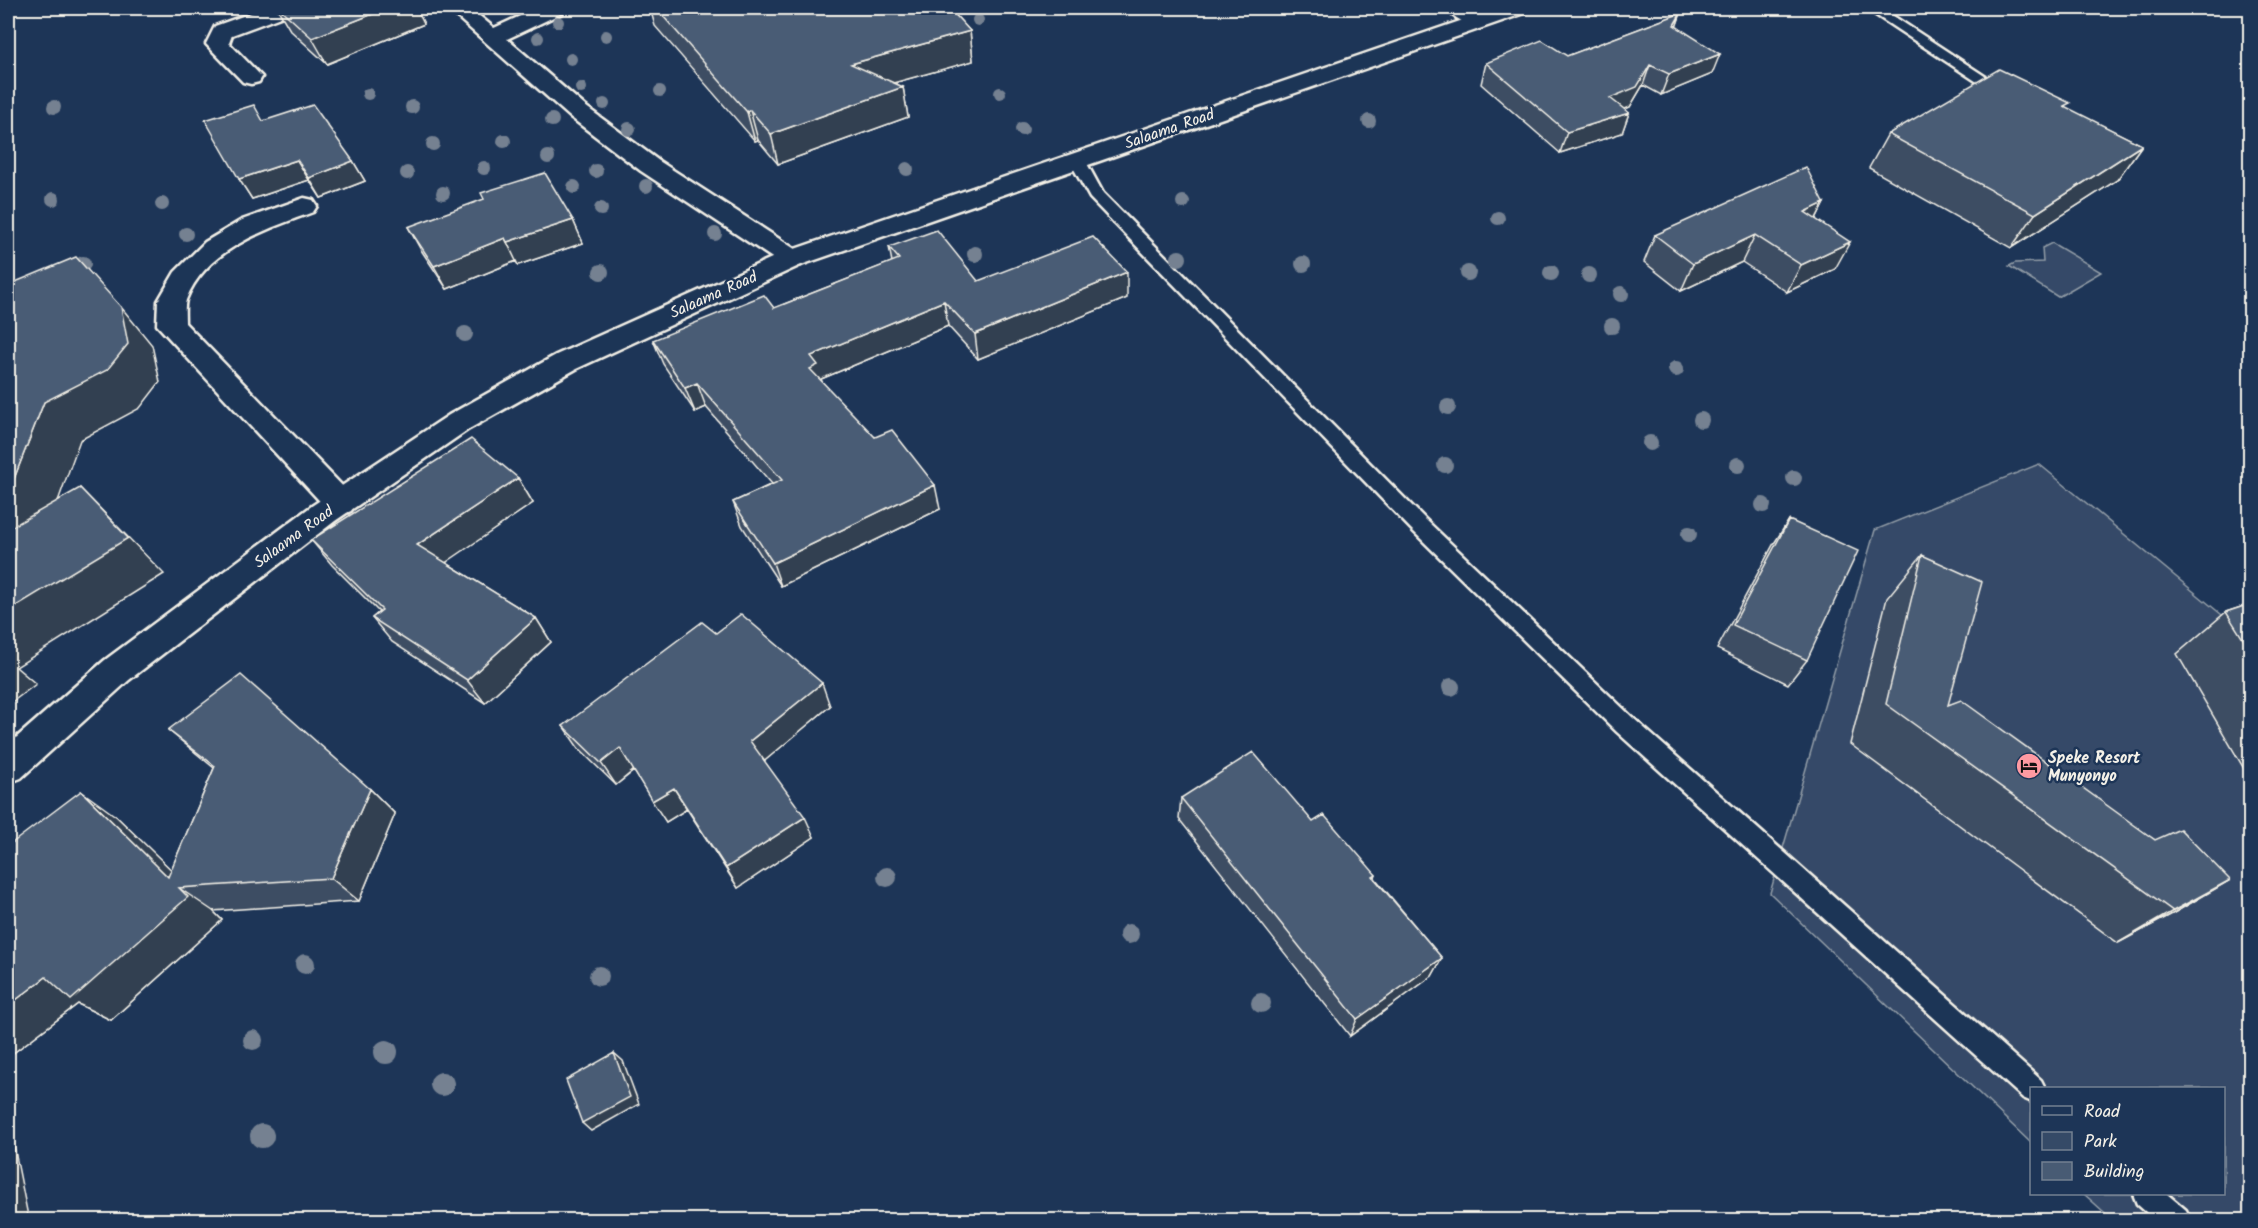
<svg xmlns="http://www.w3.org/2000/svg" width="2258" height="1228" font-family="Kalam,sans-serif">
<style>
.green{fill:#354a67;stroke:#949ea8;stroke-width:1.5}
.lines{fill:none;stroke-linecap:round;stroke-linejoin:round}
.lane-casing{stroke:#f4f1e8;stroke-width:5}
.street-casing{stroke:#f4f1e8;stroke-width:5}
.secondary-casing{stroke:#f4f1e8;stroke-width:5}
.lane{fill:#1d3557;fill-rule:evenodd}
.street{fill:#1d3557;fill-rule:evenodd}
.secondary{fill:#1d3557;fill-rule:evenodd}
.tree{fill:#748191}
.wall{fill:#3e4e64;stroke:#f4f1e8;stroke-width:1.5}
.shaded-wall{fill:#324051;stroke:#f4f1e8;stroke-width:1.5}
.building{fill:#485b74;stroke:#f4f1e8;stroke-width:1.5}
.labels{text-anchor:middle;stroke-width:5;stroke-linejoin:round;paint-order:stroke}
.street-label{font-size:16px;fill:#f4f1e8;stroke:#1d3557}
.poi-label{font-size:16px;font-weight:bold;fill:#f4f1e8;stroke:#1d3557;text-anchor:start}
</style>
<rect width="100%" height="100%" fill="#1d3557"/>
<filter id="ink" filterUnits="userSpaceOnUse"><feTurbulence type="fractalNoise" baseFrequency=".0167" numOctaves="2"/><feDisplacementMap in="SourceGraphic" scale="12" xChannelSelector="R" yChannelSelector="G"/><feConvolveMatrix kernelMatrix="1 2 1 2 8 2 1 2 1" color-interpolation-filters="sRGB"/></filter>
<g filter="url(#ink)">
<path class="green" d="M2052,243L2101,272L2058,297L2009,266L2015,263L2043,262L2042,248Z
M2039,464L2250,638V1220H2113L2084,1194H2224V1088H2032L2031,1143L1770,893L1875,530Z"/>
<g class="lines">
<g class="lane-casing">
<path id="lane" d="M1865,8H1881L2012,94L2005,98L2000,97Z
M1077,155L1085,160L1103,193L1425,519L1633,718L2041,1080L2045,1088H2032V1102L2023,1098L1617,732L1411,529L1090,198L1069,160Z
M2133,1194H2167L2186,1210L2190,1220H2155L2137,1204Z"/>
</g>
<g class="street-casing">
<path id="street" d="M265,8H294L291,13L232,35L229,43L262,77L259,82L251,84L243,82L206,44L215,26Z
M447,8H470L494,28L538,8H564L562,13L507,39L585,106L659,161L801,253L805,259L801,265L792,267L783,265L641,171L569,116Z
M1447,8H1471L1488,20L1485,25C1472,28 1453,19 1447,8Z
M304,198L313,200L317,206L313,212C267,229 205,249 186,300C184,306 185,316 185,323L351,495L355,503L351,511L340,515L329,511L157,325L158,301L175,272L205,242L242,220Z"/>
</g>
<g class="secondary-casing">
<path id="secondary" d="M1498,8H1528L1525,13L801,265L576,369L469,429L335,521L129,680L21,778L8,783V745L105,660L313,505L449,415L556,355L783,253Z"/>
</g>
<use href="#lane" class="lane"/>
<use href="#street" class="street"/>
<use href="#secondary" class="secondary"/>
</g>
<g class="tree">
<circle cx="978" cy="20" r="6"/>
<circle cx="558" cy="22" r="6"/>
<circle cx="606" cy="36" r="6"/>
<circle cx="538" cy="38" r="6"/>
<circle cx="571" cy="59" r="6"/>
<circle cx="581" cy="88" r="6"/>
<circle cx="660" cy="91" r="6"/>
<circle cx="1000" cy="93" r="6"/>
<circle cx="368" cy="94" r="6"/>
<circle cx="604" cy="104" r="6"/>
<circle cx="54" cy="107" r="7"/>
<circle cx="412" cy="107" r="7"/>
<circle cx="552" cy="120" r="7"/>
<circle cx="1369" cy="121" r="7"/>
<circle cx="629" cy="129" r="7"/>
<circle cx="1022" cy="129" r="7"/>
<circle cx="504" cy="141" r="7"/>
<circle cx="433" cy="144" r="7"/>
<circle cx="548" cy="157" r="7"/>
<circle cx="484" cy="168" r="7"/>
<circle cx="907" cy="169" r="7"/>
<circle cx="596" cy="171" r="7"/>
<circle cx="407" cy="173" r="7"/>
<circle cx="646" cy="186" r="7"/>
<circle cx="574" cy="187" r="7"/>
<circle cx="443" cy="193" r="7"/>
<circle cx="53" cy="199" r="7"/>
<circle cx="1183" cy="202" r="7"/>
<circle cx="162" cy="204" r="7"/>
<circle cx="601" cy="209" r="7"/>
<circle cx="1498" cy="218" r="7"/>
<circle cx="186" cy="234" r="7"/>
<circle cx="715" cy="234" r="7"/>
<circle cx="975" cy="254" r="8"/>
<circle cx="1179" cy="258" r="8"/>
<circle cx="83" cy="264" r="8"/>
<circle cx="1303" cy="264" r="8"/>
<circle cx="601" cy="272" r="8"/>
<circle cx="1468" cy="273" r="8"/>
<circle cx="1551" cy="273" r="8"/>
<circle cx="1589" cy="275" r="8"/>
<circle cx="1621" cy="294" r="8"/>
<circle cx="1612" cy="326" r="8"/>
<circle cx="465" cy="334" r="8"/>
<circle cx="1676" cy="369" r="8"/>
<circle cx="1448" cy="407" r="8"/>
<circle cx="1701" cy="420" r="8"/>
<circle cx="1650" cy="443" r="8"/>
<circle cx="1445" cy="465" r="8"/>
<circle cx="1738" cy="465" r="8"/>
<circle cx="1794" cy="478" r="8"/>
<circle cx="1763" cy="505" r="8"/>
<circle cx="1689" cy="534" r="8"/>
<circle cx="1451" cy="687" r="9"/>
<circle cx="887" cy="877" r="10"/>
<circle cx="1129" cy="934" r="10"/>
<circle cx="305" cy="964" r="10"/>
<circle cx="599" cy="976" r="10"/>
<circle cx="1261" cy="1003" r="10"/>
<circle cx="253" cy="1040" r="10"/>
<circle cx="386" cy="1052" r="12"/>
<circle cx="442" cy="1084" r="12"/>
<circle cx="262" cy="1136" r="12"/>
</g>
<path class="wall" d="M277,8H416L424,24L327,64L290,30Z
M650,8H949L970,31L973,61L893,83L903,87L908,117L778,164L758,140L755,141L655,26Z
M1681,13L1676,27L1712,74L1661,95L1643,85L1630,107L1625,109L1629,113L1622,133L1560,153L1481,84L1486,63L1567,56Z
M2066,108L2142,145L2117,180L2011,248L1869,168L1888,134Z
M264,121L353,161L365,181L321,198L309,180L252,199L239,179Z
M1824,203L1816,219L1835,269L1787,292L1742,262L1681,291L1644,262L1655,235Z
M573,220L583,243L518,265L516,261L447,289L421,250L408,227Z
M889,247L978,281L1127,298L978,359L948,326L821,379L822,382L940,509L781,586L742,526L733,502L772,484L706,407L695,412L663,364L653,340L774,308L892,262Z
M518,478L533,503L445,562L536,618L551,642L485,703L392,642L372,618L379,612L332,565L311,540Z
M1789,520L1807,660L1788,684L1717,649L1773,545Z
M1922,555L1948,705L2155,840L2230,880L2172,914L2118,943L1850,744L1887,598Z
M2250,604V779L2177,654L2226,612Z
M716,633L830,706L764,761L814,837L738,888L687,809L666,822L634,771L616,785L579,749L563,726Z
M168,730L370,789L395,814L359,901L213,911L222,920L111,1020L78,1004L8,1057V846L117,817L171,870L214,768Z
M1181,798L1313,822L1376,875L1375,878L1442,958L1432,976L1350,1036L1179,819Z"/>
<path class="shaded-wall" d="M388,8H416L424,24L327,64L312,38Z
M1681,13L1674,33V25Z
M970,31L973,61L857,93L851,64Z
M1720,54L1712,74L1661,95L1669,74Z
M1650,65L1643,85L1630,107L1603,118L1610,98Z
M903,87L908,117L778,164L771,134Z
M750,110L758,140L755,141L747,112Z
M1629,113L1622,133L1560,153L1567,132Z
M2142,145L2117,180L2011,248L2035,214Z
M297,160L309,180L252,199L239,179Z
M353,161L365,181L321,198L309,178Z
M1824,203L1810,230L1805,212Z
M573,220L583,243L518,265L507,242Z
M1755,235L1742,262L1681,291L1693,264Z
M505,238L516,261L447,289L434,266Z
M1850,242L1835,269L1787,292L1801,265Z
M1127,272V298L978,359L975,334Z
M944,301L948,326L821,379L824,390L810,369L811,356Z
M121,307L152,345L160,382L140,408L80,440L31,576L8,556V494L44,402Z
M697,383L706,407L695,412L685,388Z
M518,478L533,503L435,570L417,545Z
M935,485L940,509L781,586L773,563Z
M80,488L164,574L16,667L36,684L8,705V611Z
M536,618L551,642L485,703L467,680Z
M822,683L830,706L761,764L750,741Z
M620,748L634,770L616,785L601,763Z
M674,788L687,809L666,822L652,801Z
M370,789L395,814L359,901L331,878Z
M81,791L117,817L189,887L168,877Z
M805,817L814,837L738,888L726,868Z
M2230,880L2172,914L2118,943L2173,911Z
M179,888L213,911L222,920L111,1020L78,1004L8,1057V1006L46,977Z
M1442,958L1432,976L1350,1036L1357,1019Z
M614,1053L623,1061L639,1104L591,1131L582,1123Z
M8,1135L12,1136L28,1216L20,1221H8Z"/>
<path class="building" d="M279,8H388L312,38Z
M656,8H949L970,31L851,64L903,87L771,134L750,110L747,112Z
M1681,13L1674,25L1720,54L1669,74L1650,65L1637,87L1610,98L1629,113L1567,132L1486,63L1542,40L1567,56Z
M1999,69L2070,103L2064,106L2142,145L2035,214L1888,134Z
M254,105L263,121L313,105L353,161L309,178L297,160L239,179L205,120Z
M1806,167L1824,203L1805,212L1850,242L1801,265L1755,235L1693,264L1655,235Z
M545,173L573,220L507,242L505,238L434,266L408,227L484,199L481,193Z
M937,230L978,281L1093,237L1127,272L975,334L944,301L811,356L818,365L810,369L875,437L892,430L935,485L773,563L733,502L782,480L697,383L685,388L653,340L764,295L774,308L899,259L889,247Z
M76,257L121,307L128,344L107,370L44,402L8,494V285Z
M471,439L518,478L417,545L536,618L467,680L372,618L382,610L311,540Z
M80,488L128,538L8,611V529Z
M1789,520L1858,551L1807,660L1733,625Z
M1922,555L1982,582L1948,705L1961,700L2155,840L2180,829L2230,880L2173,911L1886,704Z
M2250,604V650L2226,612Z
M741,614L822,683L750,741L805,817L726,868L674,788L652,801L620,748L601,763L563,726L702,622L716,633Z
M241,675L370,789L331,878L179,888L188,897L71,1000L46,977L8,1006V846L81,791L168,877L215,766L168,730Z
M1253,752L1313,822L1324,815L1376,875L1373,877L1442,958L1357,1019L1181,798Z
M614,1053L630,1097L582,1123L566,1080Z"/>
</g>
<defs>
<g id="hotel-disc" transform="scale(1.35)"><circle r="9.5" fill="#ff9aa2" stroke="#1d3557"/><path d="M-6-4.5h1.5V1H6V5H4.5V3h-9V5H-6ZM-4 0a1.8 1.8 0 1 1 3.6 0ZM.5 0V-2.5h3Q6-2.5 6 0Z" fill="#111"/></g>
</defs>
<g fill-rule="evenodd">
<use href="#hotel-disc" x="2029" y="766"/>
</g>
<g class="labels">
<g class="street-label">
<text transform="translate(1169 128) rotate(-19)" y="6">Salaama Road</text>
<text transform="translate(713 294) rotate(-24)" y="6">Salaama Road</text>
<text transform="translate(293 536) rotate(-36)" y="6">Salaama Road</text>
</g>
<g class="poi-label">
<text x="2048" y="763">Speke Resort<tspan x="2048" dy="18">Munyonyo</tspan></text>
</g>
</g>
<rect width="2258" height="1228" fill="none" stroke="#1d3557" stroke-width="30"/>
<rect x="15" y="15" width="2228" height="1198" fill="none" stroke="#f4f1e8" stroke-width="2" filter="url(#ink)"/>
<rect x="2030" y="1087" width="195" height="108" fill="#1d3557" stroke="#738091" stroke-width="1.5"/>
<rect x="2042" y="1106" width="30" height="9" fill="#1d3557" stroke="#738091" stroke-width="1.5"/>
<text x="2084" y="1117" font-size="18" fill="#f4f1e8">Road</text>
<rect x="2042" y="1132" width="30" height="18" fill="#354a67" stroke="#738091" stroke-width="1.5"/>
<text x="2084" y="1147" font-size="18" fill="#f4f1e8">Park</text>
<rect x="2042" y="1162" width="30" height="18" fill="#485b74" stroke="#738091" stroke-width="1.5"/>
<text x="2084" y="1177" font-size="18" fill="#f4f1e8">Building</text>
</svg>
